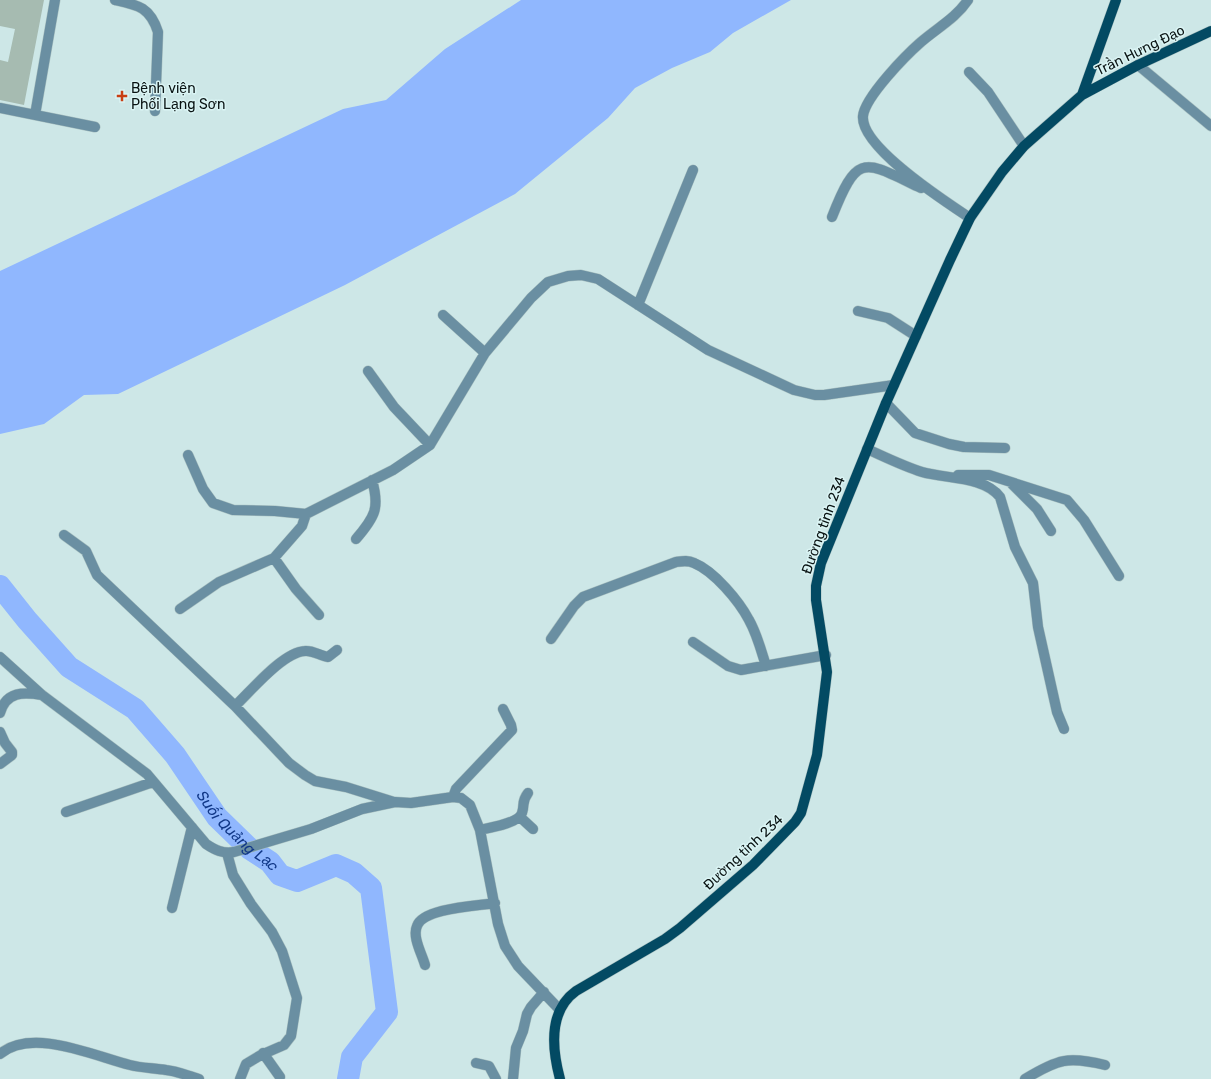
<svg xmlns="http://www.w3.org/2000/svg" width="1211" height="1079" font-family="Rubik,sans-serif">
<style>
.water{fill:#90b7fe}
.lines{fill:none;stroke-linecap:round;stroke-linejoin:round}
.river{stroke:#90b7fe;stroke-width:22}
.building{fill:#a6bbb1}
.minor-casing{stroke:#aac1c1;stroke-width:11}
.major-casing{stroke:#aac1c1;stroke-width:11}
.minor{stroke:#6a8fa2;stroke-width:10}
.major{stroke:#034a63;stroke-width:10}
.poi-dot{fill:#c83f14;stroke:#daf4f4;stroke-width:1.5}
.labels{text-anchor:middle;stroke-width:3;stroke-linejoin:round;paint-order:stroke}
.street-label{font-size:14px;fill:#091212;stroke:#daf4f4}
.poi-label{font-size:14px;fill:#091212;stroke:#daf4f4;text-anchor:start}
.water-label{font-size:15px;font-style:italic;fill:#113888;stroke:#daf4f4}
</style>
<rect width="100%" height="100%" fill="#cde7e7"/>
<path class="water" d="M521,0H791L733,33L710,52L672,68L635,88L608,118L515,194L345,285L118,394L84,395L44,424L0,434V271L343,109L386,100L445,49Z"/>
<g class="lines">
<path class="river" id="s1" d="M0,586L27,620L69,667L135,709L175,755L217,817L250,849L270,862L280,875L297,881L336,865L354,873L371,888L387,1012L352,1057L348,1079"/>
</g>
<path class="building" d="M0,0H44L24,105L0,100V60L8,62L15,29L0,26Z"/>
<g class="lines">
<g class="minor-casing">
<path id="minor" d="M115,0C138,5 150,7 158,32L155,111
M968,0C956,18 937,28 921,42C906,55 865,97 863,116C860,147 946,202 970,218
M1138,65L1211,126
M969,72L988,92L1024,146
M0,108L95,127
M35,115L55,0
M832,217C858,151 864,161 921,188
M638,305L693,170
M858,311L888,318L916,336
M443,315L485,353
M368,371L394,407L430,445
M886,403L915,433L949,444L964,447L1005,448
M867,449C885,457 903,466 922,472C946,479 984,476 1000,497L1015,547L1033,583L1038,627L1057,712L1064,729
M188,455L203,489L213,503L233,510L275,511L306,514L393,470L430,445L485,353L531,298L548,282L568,276L581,275L598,279L708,350L794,390L815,395H824L894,385
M958,475H989L1067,500L1084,520L1119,576
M1012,484L1037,509L1051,531
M306,514L302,526L274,558L296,589L319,615
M64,535L86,551L97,575L235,706L289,763L305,775L315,781L346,787L394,802
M356,539C375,517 380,508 372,480
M180,609L219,582L274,558
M551,639L574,606L583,597L676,562C683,561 688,560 694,563C714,571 739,601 749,620C757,634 761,650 766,666
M693,642L728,666L741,670L826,655
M0,657L42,695L147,774L206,844C215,850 223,854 234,852L311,829L362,809L395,802L411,803L453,797L461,798L470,805L480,830L498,924L505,946L518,966L560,1010
M235,706C251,691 283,652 305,651C313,650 320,656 328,657L337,650
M0,713C6,691 24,692 42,695
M0,732L5,743L12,752V755L0,764
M453,797L456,789L512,730L511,725L503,709
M66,812L153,782
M520,817L533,829
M480,830C489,828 519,823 522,813C525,804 521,802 528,793
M227,853L233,875L251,904L272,932L282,951L297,998L291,1036L284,1045L261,1055L246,1064L240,1079
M172,908L192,827
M425,965C422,954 412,937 417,926C423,908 477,906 495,903
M263,1053L280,1077
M0,1054C32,1027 94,1056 130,1065C141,1068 154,1068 166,1070C177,1071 188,1076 199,1079
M476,1063L489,1066L496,1079
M513,1079L516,1048L523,1031L527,1014L531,1007L544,992
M1025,1079C1058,1059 1068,1056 1105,1065"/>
</g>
<g class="major-casing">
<path id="major" d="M1082,95L1116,0
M560,1079C552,1049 548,1011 576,991L665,939L680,928L753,865L795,822L801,813L817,755L827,672L816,600V586L821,563L886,403L950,260L970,218L1002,172L1024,146L1082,95L1138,65L1211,31"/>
</g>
<use href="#minor" class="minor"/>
<use href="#major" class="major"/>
</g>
<path class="poi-dot" d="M120 90h4v4h4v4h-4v4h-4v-4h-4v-4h4z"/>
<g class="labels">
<g class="street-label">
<text transform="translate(1140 50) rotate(-26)" y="5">Trần Hưng Đạo</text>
<text transform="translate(823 525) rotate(-70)" y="5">Đường tỉnh 234</text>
<text transform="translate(743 852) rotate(-43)" y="5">Đường tỉnh 234</text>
</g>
<g class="poi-label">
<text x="131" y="93">Bệnh viện<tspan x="131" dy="16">Phổi Lạng Sơn</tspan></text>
</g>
<g class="water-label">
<text dy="5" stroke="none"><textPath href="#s1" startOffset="345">Suối Quảng Lạc</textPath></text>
</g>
</g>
</svg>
